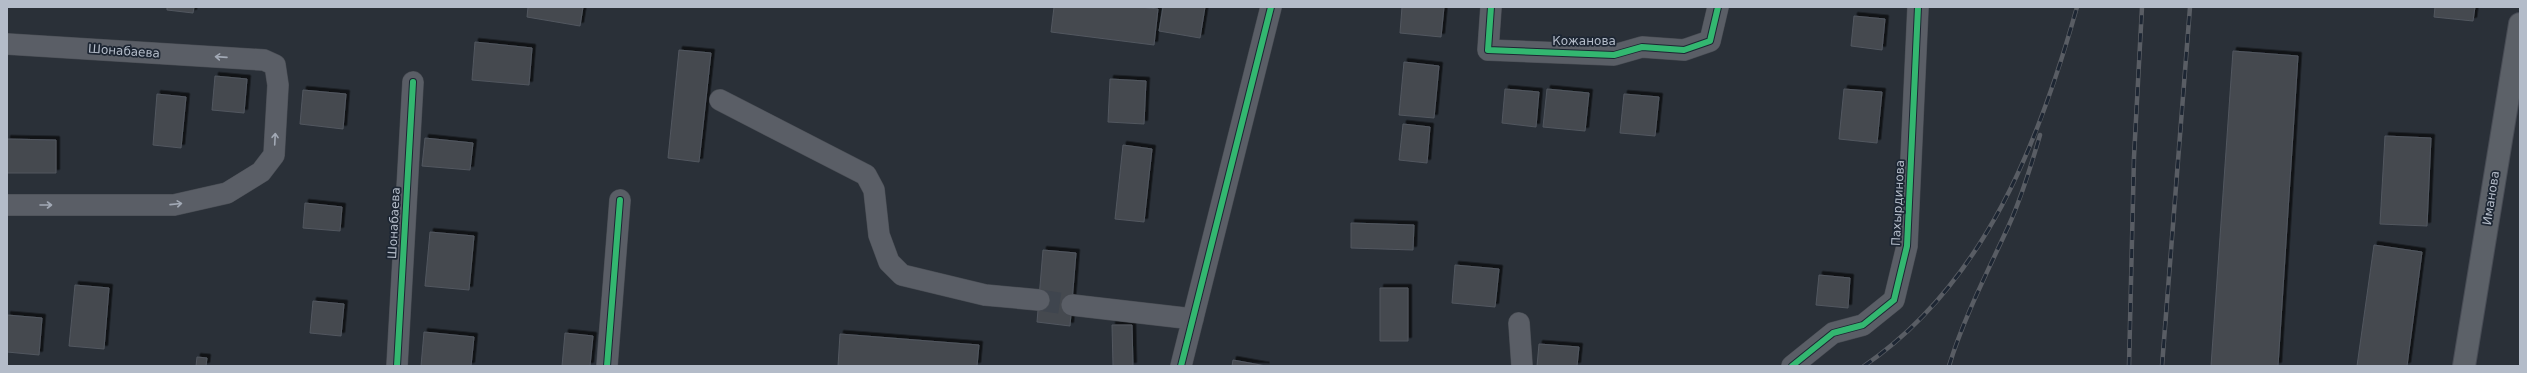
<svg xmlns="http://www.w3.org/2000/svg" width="2527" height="373" font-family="'DejaVu Sans',sans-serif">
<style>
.building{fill:#444950;stroke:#52575f;filter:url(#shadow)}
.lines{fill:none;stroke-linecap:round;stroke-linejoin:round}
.minor-tunnel{stroke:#3f454e;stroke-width:21;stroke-dasharray:21 10;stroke-linecap:butt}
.minor-casing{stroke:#484c53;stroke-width:22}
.major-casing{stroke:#484c55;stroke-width:24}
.minor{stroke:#5a5e66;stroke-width:21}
.major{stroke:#5c6168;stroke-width:22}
.rail-casing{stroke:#595d64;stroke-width:4.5}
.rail{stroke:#1d2633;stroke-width:3;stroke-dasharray:9;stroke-linecap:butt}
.cycleway-casing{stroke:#1d2633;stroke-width:8}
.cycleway{stroke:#33b770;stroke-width:6}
.oneway{stroke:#a2a9b5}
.labels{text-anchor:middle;stroke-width:3.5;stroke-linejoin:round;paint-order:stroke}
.street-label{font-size:12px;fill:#b4bcc9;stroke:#1d2633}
</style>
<defs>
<filter id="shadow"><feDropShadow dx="3.5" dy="-3.5" stdDeviation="0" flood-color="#0009"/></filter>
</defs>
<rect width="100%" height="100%" fill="#2a3038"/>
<path class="building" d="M167,7H194L193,13L167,10Z
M528,7H583L580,26L527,17Z
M1054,7H1140L1158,9L1154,45L1051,32Z
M1163,7H1205L1200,38L1159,31Z
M1402,7H1444L1441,37L1400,33Z
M2435,7H2475L2473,21L2434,17Z
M1854,16L1885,19L1882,50L1851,46Z
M475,42L532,48L529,85L472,80Z
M679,50L711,53L699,162L668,158Z
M2233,51L2298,56L2278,366H2211Z
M1404,62L1439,66L1434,118L1399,115Z
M215,76L247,79L244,113L212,110Z
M1110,79L1146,81L1144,124L1108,122Z
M1505,89L1539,92L1536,127L1502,123Z
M1547,89L1589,93L1585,131L1543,127Z
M1844,89L1882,92L1877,143L1839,139Z
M303,90L346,94L343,129L300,124Z
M157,94L186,97L181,148L153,145Z
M1624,94L1659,97L1655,136L1620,133Z
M1403,124L1430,127L1427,163L1399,160Z
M2385,136L2431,138L2427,226L2380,224Z
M425,138L473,143L470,170L422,166Z
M7,139L56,140V173H7Z
M1123,145L1152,149L1144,222L1115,219Z
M305,203L342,207L340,231L303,228Z
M1351,223L1414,225L1413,250L1351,248Z
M430,232L474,236L469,290L425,286Z
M2374,245L2422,252L2407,366H2357Z
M1043,250L1076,253L1070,326L1037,322Z
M1455,265L1499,269L1495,307L1452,303Z
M1819,275L1850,278L1848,308L1816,305Z
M75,285L109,288L104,349L69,346Z
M1380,288H1408V341H1380Z
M313,301L344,304L341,336L310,333Z
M7,315L42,318L39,355L7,352Z
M1112,325H1132L1133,366H1113Z
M424,332L474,337L471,366H421Z
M565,333L593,336L590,366H562Z
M840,334L979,345L977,366H838Z
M1539,344L1579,347L1577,366H1537Z
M197,357L207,358L206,366H196Z
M1233,360L1266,366H1232Z"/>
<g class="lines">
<path class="minor-tunnel" d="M1039,300L1072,305"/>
<g class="minor-casing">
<path id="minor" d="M1491,7L1488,50L1614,55L1642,47L1684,50L1710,41L1718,7
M7,44L264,60L275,65L278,85L274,155L261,172L227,193L174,205H7
M720,100L866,175L874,190L879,235L889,262L902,275L985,295L1039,300
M1072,305L1193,319
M1519,323L1522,366
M397,366L413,82
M607,366L620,200
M1181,366L1271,7
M1792,366L1833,333L1863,325L1894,300L1907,246L1918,7"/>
</g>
<g class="major-casing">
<path id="major" d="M2464,366L2520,24"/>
</g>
<use href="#minor" class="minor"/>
<use href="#major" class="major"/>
<g class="rail-casing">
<path id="rail" d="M1864,366C1985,283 2039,142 2077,7
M1949,366C1964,317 1988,271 2009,225C2022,196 2031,166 2040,135
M2129,366L2134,157L2142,7
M2162,366L2190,7"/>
</g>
<use href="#rail" class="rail"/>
<g class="cycleway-casing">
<path id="cycleway" d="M1491,7L1488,50L1614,55L1642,47L1684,50L1710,41L1718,7
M397,366L413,82
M607,366L620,200
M1181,366L1271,7
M1792,366L1833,333L1863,325L1894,300L1907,246L1918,7"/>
</g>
<use href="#cycleway" class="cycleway"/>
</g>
<defs><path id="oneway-shaft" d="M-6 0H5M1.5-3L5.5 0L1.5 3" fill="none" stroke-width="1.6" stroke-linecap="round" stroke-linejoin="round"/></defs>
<g class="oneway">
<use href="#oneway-shaft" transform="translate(221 57) rotate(-176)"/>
<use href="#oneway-shaft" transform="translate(275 139) rotate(-87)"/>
<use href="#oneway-shaft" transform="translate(176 204) rotate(-6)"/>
<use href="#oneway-shaft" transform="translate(46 205)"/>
</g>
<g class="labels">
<g class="street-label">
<text x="1584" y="45">Кожанова</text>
<text transform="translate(124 51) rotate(4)" y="4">Шонабаева</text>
<text transform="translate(2491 198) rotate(-81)" y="4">Иманова</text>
<text transform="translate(1898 203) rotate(-87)" y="4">Пахырдинова</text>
<text transform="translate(394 223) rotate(-87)" y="4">Шонабаева</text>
</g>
</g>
<rect width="2527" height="373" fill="none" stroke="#b4bcc9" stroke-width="16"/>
</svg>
